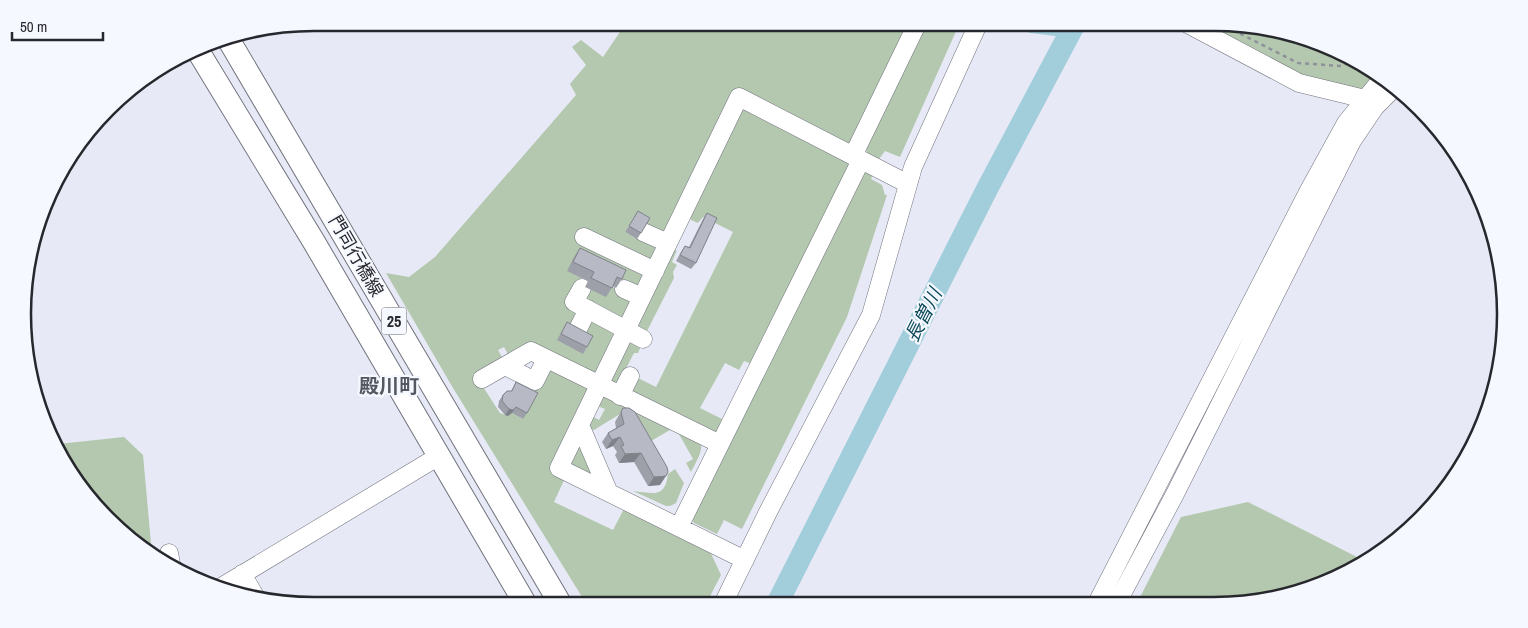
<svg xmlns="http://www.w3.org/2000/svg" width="1528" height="628" font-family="'Archivo Narrow','Noto Sans JP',sans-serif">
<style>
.green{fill:#b3c8ae}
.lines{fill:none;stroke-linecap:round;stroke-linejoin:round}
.stream{stroke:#7d9ca7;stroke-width:4}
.river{stroke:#a2cddb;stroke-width:22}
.minor-casing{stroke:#70727d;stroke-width:19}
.major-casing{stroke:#70727d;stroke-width:24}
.path{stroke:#8f919a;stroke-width:2.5;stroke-dasharray:4 4;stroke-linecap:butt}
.minor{stroke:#fff;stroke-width:18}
.major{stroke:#fff;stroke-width:22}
.wall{fill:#9da0a9}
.shaded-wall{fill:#80828a}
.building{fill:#b7bac5;stroke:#80828a}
.labels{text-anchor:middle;stroke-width:4.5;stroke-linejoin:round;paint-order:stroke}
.shield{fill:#f6f8ff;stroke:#65666c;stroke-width:1}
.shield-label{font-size:16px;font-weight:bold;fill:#27282d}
.street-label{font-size:18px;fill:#27282d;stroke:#f6f8ff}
.water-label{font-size:19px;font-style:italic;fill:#0e4c5b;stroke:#f6f8ff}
.quarter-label{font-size:20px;font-weight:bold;fill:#555761;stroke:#f6f8ff}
.rim{fill:none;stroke:#27282d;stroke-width:2.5}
</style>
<rect width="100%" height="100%" fill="#e7eaf6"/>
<path class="green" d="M626,23H909L850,145L737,90L663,235L634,217L625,232L637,239L639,235L658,243L659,252L640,285L635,286L620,279L581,278L568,304L578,315L579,337L590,321L617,333L597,375L530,346L509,356L504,347L498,350L504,361L476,376L500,413L508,416L512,413L523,419L531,398L550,363L589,386L566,476L554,502L613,530L626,505L708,547L721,575L706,604L587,605L453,388L386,273L409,277L435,257L576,95L570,84L586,65L572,47L581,40L603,57Z
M926,23H950L957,29L900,157L885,151L879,159L869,156L864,146L927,24Z
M1184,23H1214L1307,38L1381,80L1365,99L1299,83Z
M746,108L852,164L752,364L744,361L739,370L725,363L700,408L724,420L718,431L714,433L632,392L631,387L636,377L656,387L733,232L703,217L698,223L691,220L690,215L742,110Z
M875,169L871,179L882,185L885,195H887L847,317L742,529L724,520L717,534L694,523L691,519L860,171Z
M677,250L672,262L677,265L673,272L674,278L646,333L637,326L671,251Z
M611,286L633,298L624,320L584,300L589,289Z
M629,342L642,344L638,353H634L619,382L615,385L609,383Z
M606,394L610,395L698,438C707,447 695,463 691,472L686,463L693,459L675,427L646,444C639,432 633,417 620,414L594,430L588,429L586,422L590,415L599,420L605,409L595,405L599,398Z
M124,437L143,455L152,554L136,545L71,476L58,444Z
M579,444L593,468L592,477L568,466Z
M675,469L684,483L676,503L670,506H666L633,491C653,493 665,499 668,474Z
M1248,502L1363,560L1326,583L1252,603H1137L1181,517Z"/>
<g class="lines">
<path class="stream" d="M1073,27L1075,22"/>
<path class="river" d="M777,604L987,189L1073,27L1032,22"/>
<g class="minor-casing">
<path id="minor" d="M1184,22L1299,83L1365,99L1373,105
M853,156L918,22
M643,232L668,243
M584,237L655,271
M582,288L574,302L643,339
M624,289L642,297
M577,331L588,309
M505,366L535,381L546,359
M482,379L531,351L720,444
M620,396L630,376
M580,425L609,493
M679,527L861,160
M169,553L171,564
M745,560L559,468L739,97L908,184
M242,574L255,596
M218,589L439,456
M1097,603L1308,192L1346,123L1381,80
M1117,603L1175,494L1352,141L1375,107L1394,88
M723,604L768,512L871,315L913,167L979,22"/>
</g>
<g class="major-casing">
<path id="major" d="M227,37L561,605
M198,51L314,242L526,605"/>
</g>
<path class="path" d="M1233,30L1298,63L1341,66L1350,62"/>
<use href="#minor" class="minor"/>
<use href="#major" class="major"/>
</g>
<path class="wall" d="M638,211L641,233L637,239L625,232Z
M707,213L696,263L691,269L676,261L681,252L685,246L689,247L703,219Z
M580,248L622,279L616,288L613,286L606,297L585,287L588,281L567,271L574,257Z
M567,322L587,347L583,354L557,340Z
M516,382L527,413L523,419L512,413L508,416L505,415L498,407L499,401L503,395L511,391Z
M623,408L660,485L648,486L634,462L619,463L615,455L617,452L613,446L606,449L602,442L608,433L616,428L615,422Z"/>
<path class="shaded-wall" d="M516,407L512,413L508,416L505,415L509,409Z
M620,437L613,446L606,449L612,440Z
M641,453L634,462L619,463L625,454Z
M666,476L660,485L648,486L654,477Z"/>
<path class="building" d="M638,211L650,218L641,233L629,226Z
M707,213L717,218L696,263L680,255L685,246L690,248Z
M580,248L626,270L622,279L617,277L612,288L591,278L594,272L573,262Z
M567,322L593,336L587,347L561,334Z
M516,382L538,393L527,413L516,407L513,410L509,409L502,401L503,395L507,391H512Z
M623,408H629L635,412L667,467L668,472L666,476L654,477L641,453L625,454L621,446L624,445L620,437L612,440L608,433L624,424L621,412Z"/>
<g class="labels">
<rect class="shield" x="381.5" y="307.5" width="25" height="27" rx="4"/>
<g class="shield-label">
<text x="394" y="327">25</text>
</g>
<g class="street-label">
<text transform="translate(356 256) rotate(60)" y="6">門司行橋線</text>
</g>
<g class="water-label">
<text transform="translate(923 315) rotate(-63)" y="7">長曽川</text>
</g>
<g class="quarter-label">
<text x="389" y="393">殿川町</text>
</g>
</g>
<path d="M0 0H1528V628H0ZM314 31H1214A283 283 0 0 1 1497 314V314A283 283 0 0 1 1214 597H314A283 283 0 0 1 31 314V314A283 283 0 0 1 314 31Z" fill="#f6f8ff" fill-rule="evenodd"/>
<path class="rim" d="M314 31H1214A283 283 0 0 1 1497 314V314A283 283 0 0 1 1214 597H314A283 283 0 0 1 31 314V314A283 283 0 0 1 314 31Z"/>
<path d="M12 32v8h91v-8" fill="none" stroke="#27282d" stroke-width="2.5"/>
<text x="20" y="32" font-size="15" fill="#27282d" stroke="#f6f8ff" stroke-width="4" paint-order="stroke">50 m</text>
</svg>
